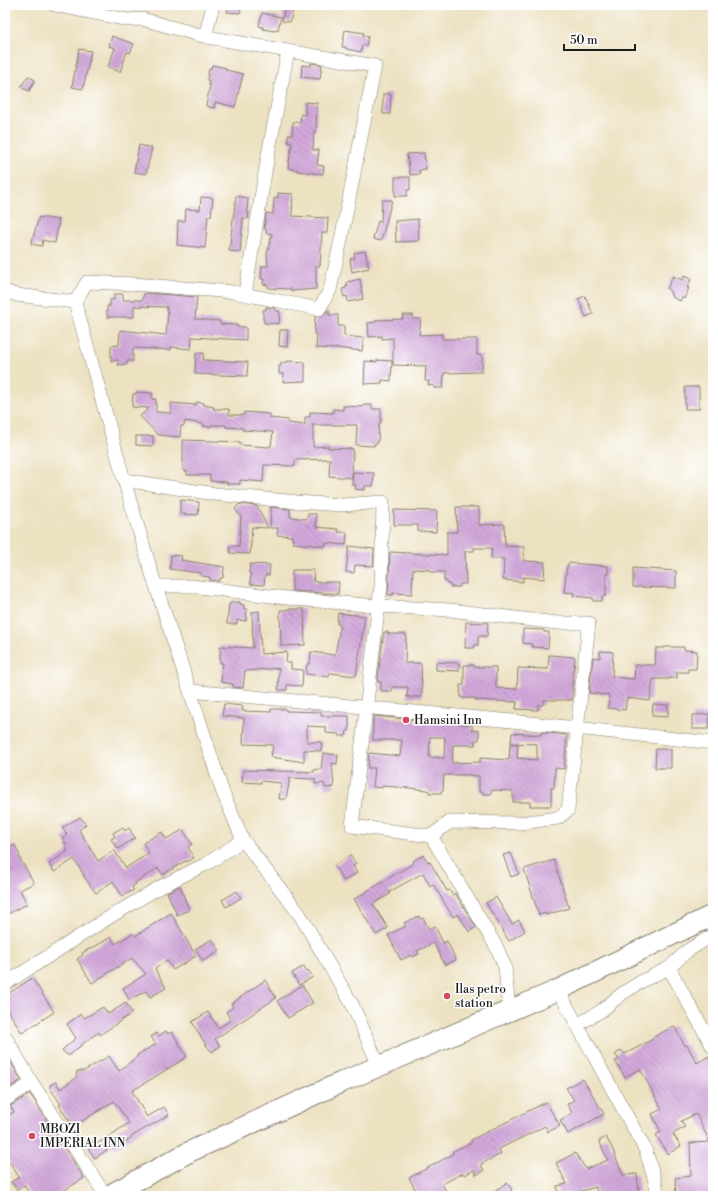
<svg xmlns="http://www.w3.org/2000/svg" width="718" height="1201" font-family="'Libre Bodoni',serif">
<style>
.building{fill:url(#building-back-hatch);fill-rule:evenodd}
.lines{fill:none;stroke-linecap:round;stroke-linejoin:round}
.minor-casing{stroke:#847e6e;stroke-width:14}
.highway-casing{stroke:#847e6e;stroke-width:22}
.minor{stroke:#fff;stroke-width:13}
.highway{stroke:#fff;stroke-width:20}
.poi-dot{fill:#d1495b;stroke:#fff;stroke-width:1.5}
.labels{text-anchor:middle;stroke-width:3;stroke-linejoin:round;paint-order:stroke}
.poi-label{font-size:12px;fill:#1c1c1c;stroke:#fff;text-anchor:start}
</style>
<defs>
<pattern id="building-back-hatch" width="6" height="6" patternUnits="userSpaceOnUse"><rect width="6" height="6" fill="#d1a7da"/><path d="M-1 5l2 2M0 0l6 6M5-1l2 2" fill="none" stroke="#b38fba"/></pattern>
</defs>
<rect width="100%" height="100%" fill="#fff"/>
<filter id="ink" filterUnits="userSpaceOnUse"><feTurbulence type="fractalNoise" baseFrequency=".025" numOctaves="2"/><feDisplacementMap in="SourceGraphic" scale="8" xChannelSelector="R" yChannelSelector="G"/><feConvolveMatrix kernelMatrix="1 2 1 2 8 2 1 2 1" color-interpolation-filters="sRGB"/></filter>
<filter id="wash" filterUnits="userSpaceOnUse"><feTurbulence type="fractalNoise" baseFrequency=".012" numOctaves="4" result="noise"/><feDisplacementMap in="SourceGraphic" scale="16" xChannelSelector="R" yChannelSelector="G"/><feGaussianBlur stdDeviation="0.9" result="paint"/><feColorMatrix in="noise" values="0 0 0 0 0 0 0 0 0 0 0 0 0 0 0 0 0 1.4 0 .05"/><feComposite in="paint" operator="in"/></filter>
<g filter="url(#wash)">
<rect width="100%" height="100%" fill="#ece1c1"/>
<g id="blocks">
<path class="building" d="M229,5H242L240,13L227,12Z
M285,5H294L290,22L282,21Z
M262,13L281,17L278,30L275,29V31L263,29V27L259,26Z
M345,30L364,33L363,36H368L366,46L362,45L361,52L346,49V47H342Z
M112,36L134,44L130,53L127,52L120,72L108,67L115,48L109,46Z
M79,49L91,51L83,89L72,87Z
M311,63L322,65L320,79L301,77L302,65L311,66Z
M212,65L226,68V70L243,74L235,107L215,102L214,108L206,106L210,85H209V81L207,80L209,69H211Z
M28,76L35,80L29,91L21,87Z
M383,94H391L390,114H383Z
M305,102L317,103L316,131H314L313,150H319L317,165L324,166L323,174L297,171L298,170L288,168L292,143L288,142V135H292L293,122H300L301,114L305,115Z
M139,145L152,148L146,174L134,172Z
M424,153L426,169L419,170L420,174L410,175L407,154Z
M395,177H410V190H407V196H395Z
M278,193L293,194L292,216L328,218L327,233H322L320,266H316V289L291,291V289L268,288V285L263,284L264,279H261L262,266H268L267,254L272,234L266,233V229H264L266,213L273,214L274,198H278Z
M236,196L248,198L247,212H249L248,219L243,218L240,252L229,251Z
M201,197L213,198L211,216H208L205,248L177,245L178,221H185L186,209L200,210Z
M382,200H392L381,241L373,239L378,221L381,222Z
M39,217L59,220L55,243L43,240L42,246L31,244Z
M418,219L419,241L396,242L395,221Z
M365,251L369,268L352,272L350,259L355,258L354,253Z
M673,276L682,280L684,276L691,279L687,288H689L684,299L682,297L680,301L672,297L673,295L670,294L671,291L667,289Z
M360,279L363,299L348,302L347,296L344,297L342,289L346,288V286H348L347,282Z
M147,293L197,297L195,319L220,321V324L237,325V327H246V340L192,337L191,349L171,347V350L133,348V361H127V364L118,365V360L111,361V346L119,345L120,330L166,335L168,311H167V307L134,306V317H107V306H110V300H114V294H123V300H142L144,294Z
M585,296L593,314L586,317L578,299Z
M266,307L275,308V311H280L279,324L264,323V320H263V310H266Z
M327,311H329V315H338V326H344V336L364,338L362,351L336,348V349L316,348L317,334H314L315,316H323Z
M403,315H413V319H421L419,335L442,334V339H477V355H482V372L444,373L443,388H434V386L428,385L429,381H425L426,366L393,365V338L382,339V336L369,337L368,323L376,322V320L403,319Z
M280,330H288L287,347L279,346Z
M196,353H204L203,360L248,362L247,376L195,374Z
M377,360L392,361L391,381L382,380V383L364,384L365,361L377,362Z
M287,361L305,362V381L283,382L284,374H279V366H281V362L287,363Z
M685,387H699V409H685Z
M136,392L152,393V399H156V412L171,413V403L196,405L197,402L204,403V405L214,407L213,409H229V415H244V412L270,414V418L288,420V423L305,425V417H310V412L333,413V409L343,410V406L363,407V405H372V409H381V423H379L378,443H375L374,446L356,445L357,425H312L313,426V447L329,446L328,448L353,449L352,478L329,476L330,459L295,460V466L264,465L263,482L240,480V484H227V482L210,481V475H187V471H183V440L240,442V445L269,447L271,446L273,432L242,430L243,428L226,427V425H211V427L203,426L204,424L185,421L184,426H181L180,437L158,435L140,416L149,408L132,407L133,394H136Z
M136,436H153V446L136,445Z
M353,472L374,473L373,486H365V490L355,489L356,485H352Z
M180,500L199,502L198,515L180,514Z
M239,504L257,506L268,528L252,527L250,554L230,553V546H239L241,517L235,509Z
M271,507L290,509V517L307,519L308,514H316V527L338,529V532H347L346,545L326,543V546L293,543L292,536L277,535L278,528H270Z
M456,507H479V525L504,524L505,546L524,547V561L545,562L544,579L523,577V582L503,580L504,559H491L492,548H474V551H465L466,584H460V587H450V584H447V581H444V572H431V570L413,569L412,594L393,593V595H388L390,552L447,555V532H457Z
M394,510L437,511L436,532L418,531V525H394Z
M349,546L374,549L373,566L355,565L354,573L346,572Z
M171,555L182,556L181,560L224,567L223,578H220L219,581L210,580V577L201,576V573L170,569Z
M568,563L608,566V574H606V596H602V601H593V598L573,596L574,593L564,592L567,566H568Z
M250,564L270,565L269,575H265L264,585L250,584L251,573H249Z
M633,568L676,571V588L633,587Z
M292,570H313L314,582H339L338,594L292,591Z
M231,602H240V604L244,605V609H247L246,621L237,620V624H227L229,604H231Z
M287,609H304L305,645L281,646L280,610H287Z
M259,611L261,654L287,652L286,663H291V669L303,670L302,686L287,685V690H278L279,668L245,671L243,688L233,687V684L221,682L223,663H220V646L253,648L252,612Z
M338,613L365,616L356,676L330,673L329,677L306,674L307,664H310L311,652L335,655L340,627V625L337,624Z
M466,622L488,623L487,636H478V645H475L474,648H465Z
M523,629L544,630V632H549L548,648L532,647V644L523,643Z
M384,632H388V634H406L405,663H421L422,697H407L408,687H392V691H381V682H378V676Z
M664,647H684V650L697,651L696,669H688V672H677V678H670V679H653L650,701L627,698L625,710L608,708L609,695L589,693L593,657L600,658V651L613,652L612,677L634,679L635,665H655L656,648H664Z
M549,655L575,657L574,669H573L572,700H544L543,705H538V710L516,709L517,702L475,700V698H461L460,685H464V665H474V667H496V688L517,689L518,668L548,669Z
M436,662L459,663V671L436,670Z
M224,704L243,706L242,711L271,712V709H286V711L321,712V716H349V731H347L346,736H339V734L326,733V727L307,726V742H322L321,751L304,750V762L271,757L273,745L243,744L244,718L222,716Z
M653,704L668,705V717L652,716Z
M709,714V729H692V715Z
M373,716L472,725V730L479,731V740H475V745H453L452,763L480,762V758L509,760L510,744H518L517,758L537,760V744L511,743L512,733L541,735V732L567,735L564,769L555,768L554,788H551V806H530V802H513V791L491,790V794H483V792H479V776H472V775H444L443,790H442L441,793H429V791L427,790L409,788L382,786V788L373,787L375,768H368L369,753L400,756L402,740H373ZM430,737H445L444,758L429,757Z
M656,749H671V768H655Z
M323,753L338,755L337,764L332,763L334,787L325,788L324,783L315,784V779L290,778L286,799H279L281,783L261,781V783L242,782L243,770L314,772V770L321,769Z
M80,817L86,824L79,830L98,861L114,850L126,868L149,853L143,843L162,832L166,839L183,830L192,844L188,847L194,858L186,862L185,861L163,875L158,868L135,883L136,884L132,887L134,890L122,896L113,881L96,893L84,877V875L74,859L54,872L49,864L68,851L65,847L67,845L62,838L67,834L62,828Z
M123,827L125,831L129,828L135,838L118,849L111,839L115,837L113,833Z
M15,845L20,856L19,857L34,883L20,890L27,904L8,914L5,908V850Z
M511,853L519,874L511,877L503,855Z
M350,855L356,864L353,866L357,873L344,881L334,866Z
M423,855L429,863L430,862L447,891L449,890L453,895L455,893L476,927L469,932L458,914L453,917L433,884L430,886L423,873L389,892L390,894L373,904L388,928L376,935L354,899L414,863L413,861Z
M554,860L569,908L546,915V913L539,915L524,869Z
M180,886L189,910L177,915L167,892Z
M237,891L241,898L226,907L222,900Z
M496,897L512,924L519,920L525,931L509,941L486,903Z
M171,913L196,956L173,970L167,960L155,969L166,988L150,997L146,991L129,1000L123,988L146,974L132,958L92,983L77,959L83,955L82,953L91,948V949L111,937L115,944L133,933L135,936Z
M419,916L420,919L423,918L429,929L435,926L443,943L447,941L456,960L445,965L434,943L417,951L419,954L412,957L411,955L401,960L388,935L406,926L404,923Z
M212,939L220,951L203,961L195,949Z
M304,966L306,971L308,970L313,977L299,985L292,973Z
M32,978L54,1012L22,1033L5,1006V996Z
M265,980L276,998L215,1039L220,1046L212,1052L206,1045L192,1022L208,1012L218,1028L231,1020L226,1012L233,1007L231,1004Z
M302,985L313,1003L288,1018L277,1001Z
M126,1003L132,1013L100,1035L99,1032L86,1041L70,1055H67L62,1050L76,1038L67,1024L81,1014L84,1018L103,1007L108,1014Z
M674,1026L685,1046L687,1045L697,1063L709,1056L713,1063V1196H676L675,1178L691,1176L690,1143L710,1142L696,1114L681,1121L685,1127L673,1134L681,1146L668,1154L656,1135L661,1132L652,1114L662,1109L640,1069L625,1077L615,1061L619,1059L615,1055L621,1050L625,1054L653,1039L652,1038Z
M166,1031L168,1034L172,1032L187,1057L132,1091L147,1117L164,1107L169,1115L132,1136V1137L115,1149L113,1146L95,1158L88,1148L91,1147L89,1144L95,1140L97,1144L129,1123L114,1101L73,1127L59,1105L61,1104L50,1088V1085L56,1082L60,1089L76,1078L77,1071H84L109,1056L119,1071L138,1056L137,1055L156,1044L151,1037L157,1033L159,1036Z
M5,1052L21,1080L5,1091Z
M583,1079L604,1114L568,1134L560,1120L572,1113L567,1104L574,1100L566,1088Z
M30,1094L84,1178L55,1196H31L24,1185L17,1190L11,1182L19,1177L5,1155V1117L14,1112L10,1106Z
M546,1102L560,1126L548,1132L545,1126L499,1149L501,1154L481,1164L484,1171L476,1175L474,1170L464,1175L463,1173L442,1184L446,1191L444,1192L447,1196H419L409,1178L453,1154L452,1152L472,1142L471,1140Z
M606,1137L612,1148L623,1175L637,1174L639,1192L597,1196L596,1187L578,1192L579,1196H559L557,1186L567,1184L556,1163L575,1153L586,1169L608,1160L599,1141Z
M507,1183L512,1190L508,1193L503,1196H486Z"/>
</g>
</g>
<g filter="url(#ink)">
<use href="#blocks" fill-opacity="0" stroke="#847e6e" stroke-width="1"/>
<g class="lines">
<g class="minor-casing">
<path id="minor" d="M54,5L128,20L142,19L207,37L375,66L341,240L330,290L319,309L233,292L133,284L87,282L75,302
M207,37V29L213,5
M5,291L16,295L75,302L124,480L215,494L297,502L342,505L383,502L381,586L352,826L431,836L497,948L505,967L509,1011
M245,294L268,155L288,51
M124,480L152,574L223,793L243,840L300,915L352,1004L379,1066
M156,586H191L295,599L378,606L450,610L557,623H589L568,810L558,818L520,823L450,822L431,836
M190,691L512,721L713,743
M669,968L713,1047
M5,984L108,918L158,888L208,863L243,840
M558,990L646,1151L656,1185L657,1196
M577,1025L601,1011L623,993L644,980L669,968L687,951L713,935
M5,1036L32,1083L106,1196
M5,1100L32,1083"/>
</g>
<g class="highway-casing">
<path id="highway" d="M108,1196L189,1152L342,1082L558,990L713,915"/>
</g>
<use href="#minor" class="minor"/>
<use href="#highway" class="highway"/>
</g>
</g>
<g class="poi-dot">
<circle cx="406" cy="720" r="4"/>
<circle cx="447" cy="996" r="4"/>
<circle cx="32" cy="1136" r="4"/>
</g>
<g class="labels">
<g class="poi-label">
<text x="414" y="724">Hamsini Inn</text>
<text x="455" y="993">Ilas petro<tspan x="455" dy="14">station</tspan></text>
<text x="40" y="1133">MBOZI<tspan x="40" dy="14">IMPERIAL INN</tspan></text>
</g>
</g>
<rect width="718" height="1201" fill="none" stroke="#fff" stroke-width="20"/>
<path d="M564 44v6h71v-6" fill="none" stroke="#1c1c1c" stroke-width="2"/>
<text x="570" y="44" font-size="12" fill="#1c1c1c" stroke="#ffffff" stroke-width="3" paint-order="stroke">50 m</text>
</svg>
